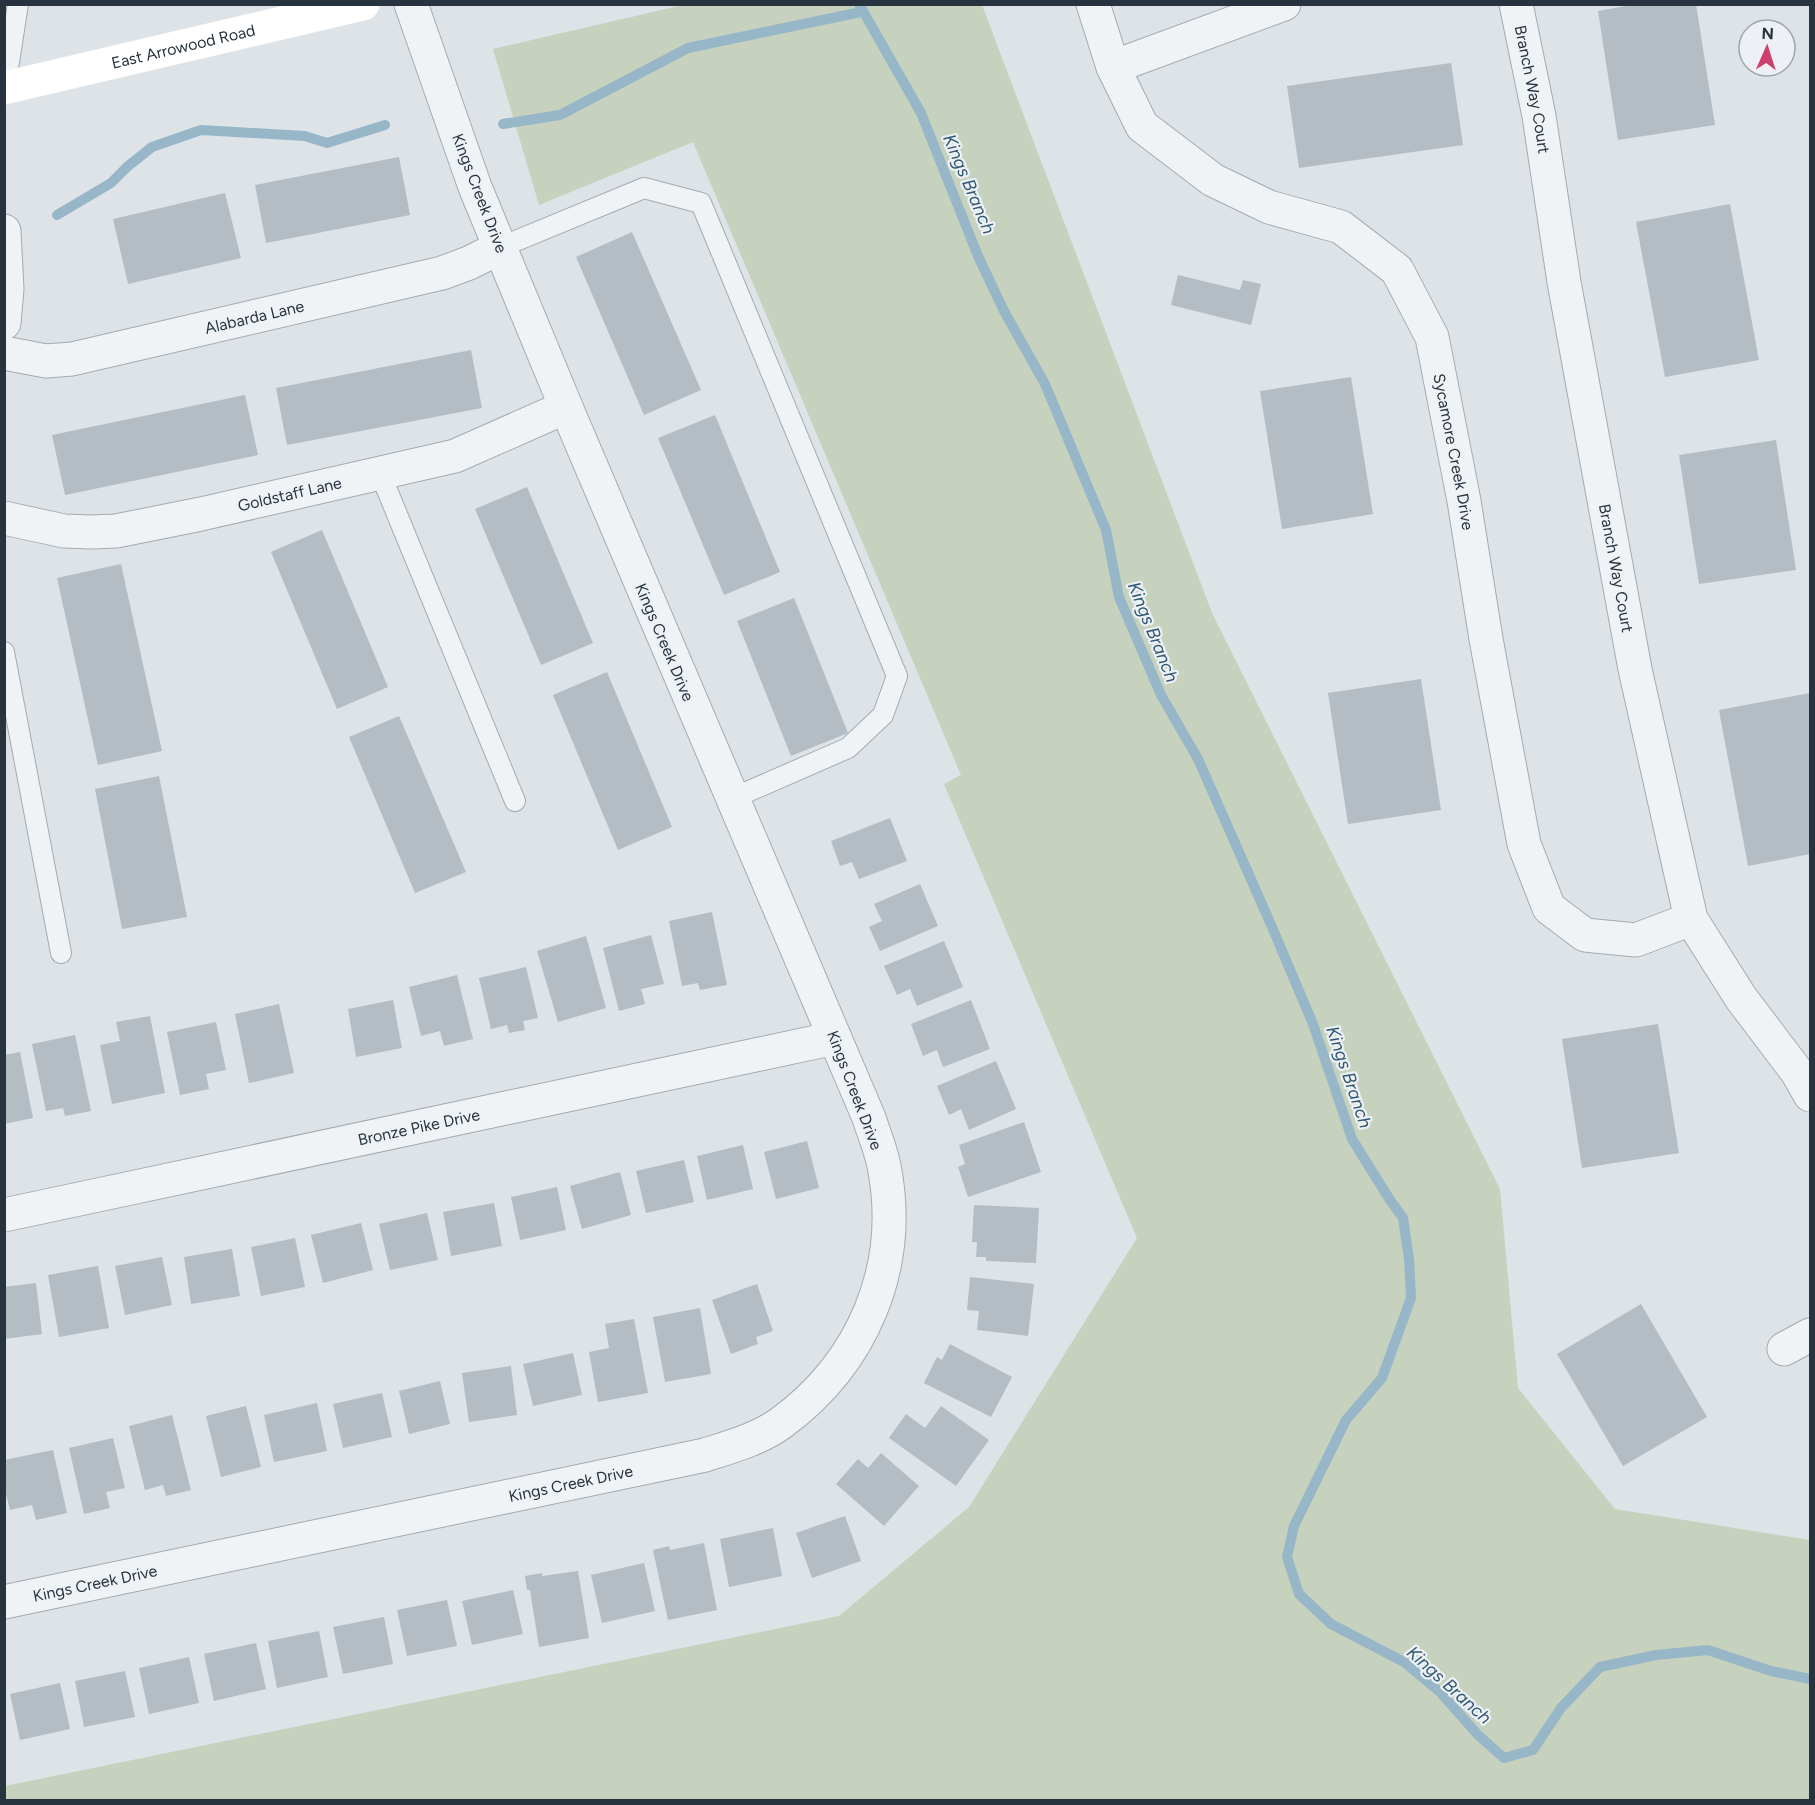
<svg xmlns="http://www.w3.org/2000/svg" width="1815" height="1805" font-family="Figtree,sans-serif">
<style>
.green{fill:#c6d1be}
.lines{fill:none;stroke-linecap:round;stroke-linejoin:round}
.stream{stroke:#97b6c8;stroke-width:10}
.building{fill:#b4bdc4}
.service-casing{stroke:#a3abb1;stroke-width:22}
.minor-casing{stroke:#a3abb1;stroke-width:35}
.service{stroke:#f0f3f6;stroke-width:20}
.minor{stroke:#f0f3f6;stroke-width:33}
.secondary{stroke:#fff;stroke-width:33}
.labels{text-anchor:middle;stroke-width:4.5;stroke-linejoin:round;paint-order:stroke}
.street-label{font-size:16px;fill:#27333e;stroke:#edf1f5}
.water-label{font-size:18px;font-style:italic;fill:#305872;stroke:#edf1f5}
</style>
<rect width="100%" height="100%" fill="#dde3e7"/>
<path class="green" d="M683,5H982L1212,613L1500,1189L1518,1388L1615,1509L1810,1540V1800H5V1786L839,1616L969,1507L1137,1238L944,784L961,775L693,142L539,205L493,49Z"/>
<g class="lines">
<path class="stream" d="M859,4L921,113L978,256L1004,311L1045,384L1106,530L1119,597L1161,695L1198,759L1272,927L1313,1024L1352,1139L1390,1200L1403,1218L1409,1259L1411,1298L1382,1378L1346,1420L1294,1526L1287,1557L1299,1594L1331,1624L1404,1662L1440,1692L1478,1735L1504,1758L1533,1750L1561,1708L1600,1667L1656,1655L1708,1650L1771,1671L1810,1679
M503,124L560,115L688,48L861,12
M57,215L111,183L127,167L152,147L201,130L305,136L327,143L385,125"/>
</g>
<path class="building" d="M1637,4H1696L1715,125L1618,140L1598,11Z
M1451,63L1463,145L1299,168L1287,86Z
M399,157L410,215L266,243L255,185Z
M225,193L241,258L128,284L113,219Z
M1730,204L1759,360L1665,377L1636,222Z
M632,232L701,390L644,415L576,257Z
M1178,275L1240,290L1243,280L1261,284L1251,325L1171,305Z
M471,350L482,408L287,445L276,388Z
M1351,377L1373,514L1282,529L1260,391Z
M245,395L258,455L65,495L52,435Z
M715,415L780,572L724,595L658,438Z
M1776,440L1796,570L1699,584L1679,455Z
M527,487L593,643L541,665L475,509Z
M322,530L388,687L337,709L271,552Z
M121,564L162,751L98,765L57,578Z
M794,598L848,733L791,756L737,621Z
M607,672L672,827L618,850L553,695Z
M1421,679L1441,810L1348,824L1328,693Z
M1810,693V854L1748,866L1719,710Z
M399,716L466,872L415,893L349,737Z
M159,776L187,917L122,929L95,789Z
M890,818L907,861L859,879L852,862L840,866L831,841Z
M920,884L938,926L880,951L869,927L882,921L874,904Z
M712,912L727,985L700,990L698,983L682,986L669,921Z
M651,935L664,984L641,989L645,1004L619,1011L603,948Z
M586,936L606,1008L558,1022L537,951Z
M944,941L963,987L917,1006L910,989L897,995L884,966Z
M526,967L538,1018L523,1021L525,1030L509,1033L507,1025L491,1029L479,978Z
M457,975L473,1039L444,1046L440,1031L421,1036L409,987Z
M393,1000L402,1048L356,1057L348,1009Z
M971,1000L990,1049L943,1067L937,1050L923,1056L911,1024Z
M279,1004L294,1073L249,1083L235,1014Z
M150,1016L165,1093L112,1104L100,1045L120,1041L116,1022Z
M216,1022L226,1070L206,1074L209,1089L180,1095L167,1032Z
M1658,1024L1679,1153L1582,1168L1562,1039Z
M75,1035L91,1111L65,1116L63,1108L46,1111L32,1044Z
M20,1052L33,1118L4,1124V1055Z
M996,1061L1016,1109L969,1130L961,1109L949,1115L937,1086Z
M1024,1122L1041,1172L968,1197L958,1167L965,1164L959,1145Z
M807,1141L819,1188L776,1199L764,1152Z
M743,1145L753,1189L707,1200L697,1156Z
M684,1160L694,1202L646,1213L636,1171Z
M620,1172L631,1215L582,1229L570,1186Z
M557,1187L566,1230L520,1240L511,1197Z
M494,1203L502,1246L451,1256L443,1212Z
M974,1205L1039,1208L1036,1263L986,1261V1257H976L977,1242H972Z
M427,1213L438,1260L390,1270L379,1224Z
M361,1223L373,1270L323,1283L311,1235Z
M295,1238L305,1287L261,1296L251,1247Z
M232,1249L240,1296L191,1304L184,1257Z
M162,1257L172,1305L125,1315L115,1266Z
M98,1266L109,1328L59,1337L48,1275Z
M970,1277L1034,1284L1028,1336L977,1330L979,1311L967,1310Z
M36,1283L42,1334L4,1339V1287Z
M757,1284L773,1331L756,1337L758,1344L731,1354L712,1300Z
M1641,1304L1707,1417L1623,1466L1557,1354Z
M700,1308L711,1374L665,1382L653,1317Z
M634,1319L648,1393L598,1402L589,1352L609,1348L605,1324Z
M950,1344L1012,1377L991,1417L924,1383L937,1357L942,1360Z
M573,1353L582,1395L533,1406L523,1364Z
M511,1366L517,1415L469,1422L462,1373Z
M440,1381L450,1424L409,1434L399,1391Z
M382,1393L392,1437L343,1448L333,1404Z
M317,1403L327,1451L274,1462L264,1415Z
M246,1406L261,1467L221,1477L206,1416Z
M941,1406L989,1440L956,1486L889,1438L906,1414L925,1428Z
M172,1415L191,1490L166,1496L163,1485L145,1490L129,1426Z
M113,1438L125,1488L106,1492L110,1508L84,1514L69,1448Z
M53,1450L67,1513L36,1520L32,1505L10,1510L4,1486V1460Z
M881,1453L919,1486L884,1526L836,1484L858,1459L868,1468Z
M845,1516L861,1561L812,1578L796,1533Z
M773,1528L782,1576L729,1587L720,1539Z
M704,1543L717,1610L668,1620L653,1550L669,1546L670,1550Z
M644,1563L655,1611L602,1623L591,1575Z
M578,1571L589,1638L539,1647L530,1590H527L525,1576L542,1573V1576Z
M513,1590L523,1634L472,1645L462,1601Z
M447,1600L457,1646L407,1656L397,1610Z
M384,1617L393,1664L343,1674L333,1627Z
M319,1631L328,1677L277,1688L268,1641Z
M256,1643L266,1689L214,1701L204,1654Z
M189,1657L199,1703L149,1714L139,1668Z
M125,1671L135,1717L84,1727L75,1681Z
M60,1683L70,1729L20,1740L10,1694Z"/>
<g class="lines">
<g class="service-casing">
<path id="service" d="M5,88L18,4
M501,247L644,188L701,203L897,676L883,715L848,748L731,799
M380,473L515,801
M4,652L61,953"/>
</g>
<g class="minor-casing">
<g id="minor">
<path id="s1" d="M1093,4L1113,67L1142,126L1213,180L1269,207L1341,227L1397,270L1432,337L1464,501L1486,639L1524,844L1549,908L1585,935L1636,940L1691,919"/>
<path id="s2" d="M1516,4L1539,116L1564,282L1635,669L1691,919L1741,998L1797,1072L1810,1095"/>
<path d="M1113,67L1284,4"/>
<path d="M4,231L7,289L4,323"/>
<path id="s3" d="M4,353L46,361L72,359L442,273L469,263L501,247"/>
<path id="s4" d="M4,518L64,531L91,532L116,531L201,514L455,456L566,407"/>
<path id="s5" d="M4,1215L835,1038"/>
<path d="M1784,1349L1810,1335"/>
<path id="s6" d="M4,1602L705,1455C730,1447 759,1439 781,1423C863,1363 904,1267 884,1166C881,1150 874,1134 869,1118L566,407L475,187L411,4"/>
</g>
</g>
<use href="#service" class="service"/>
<use href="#minor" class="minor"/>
<path class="secondary" id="s7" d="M4,88L363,4"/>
</g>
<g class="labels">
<g class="street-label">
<text dy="6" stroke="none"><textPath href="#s7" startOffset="184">East Arrowood Road</textPath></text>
<text dy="6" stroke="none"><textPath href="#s2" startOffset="87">Branch Way Court</textPath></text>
<text transform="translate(480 193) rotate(69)" y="6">Kings Creek Drive</text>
<text dy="6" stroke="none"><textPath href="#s3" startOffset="256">Alabarda Lane</textPath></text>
<text dy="6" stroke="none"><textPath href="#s1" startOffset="621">Sycamore Creek Drive</textPath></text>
<text dy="6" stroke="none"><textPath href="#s4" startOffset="291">Goldstaff Lane</textPath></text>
<text dy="6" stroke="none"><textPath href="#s2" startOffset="573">Branch Way Court</textPath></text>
<text transform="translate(665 642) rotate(67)" y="6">Kings Creek Drive</text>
<text transform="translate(855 1090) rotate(69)" y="6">Kings Creek Drive</text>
<text dy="6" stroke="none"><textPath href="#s5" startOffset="424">Bronze Pike Drive</textPath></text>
<text dy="6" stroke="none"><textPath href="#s6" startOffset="579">Kings Creek Drive</textPath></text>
<text dy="6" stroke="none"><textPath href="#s6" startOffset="93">Kings Creek Drive</textPath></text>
</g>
<g class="water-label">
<text transform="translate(969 184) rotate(67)" y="6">Kings Branch</text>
<text transform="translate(1153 632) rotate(68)" y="6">Kings Branch</text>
<text transform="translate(1349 1077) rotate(71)" y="6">Kings Branch</text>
<text transform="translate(1449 1685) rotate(42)" y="6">Kings Branch</text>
</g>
</g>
<rect width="1815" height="1805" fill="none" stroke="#27333e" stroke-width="12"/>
<g transform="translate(1767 48) rotate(3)"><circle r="28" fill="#edf1f5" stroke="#9ea5ac" stroke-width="1.5"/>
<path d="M0-4.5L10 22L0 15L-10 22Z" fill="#cf3f6b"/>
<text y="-9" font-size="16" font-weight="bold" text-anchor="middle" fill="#27333e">N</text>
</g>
</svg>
